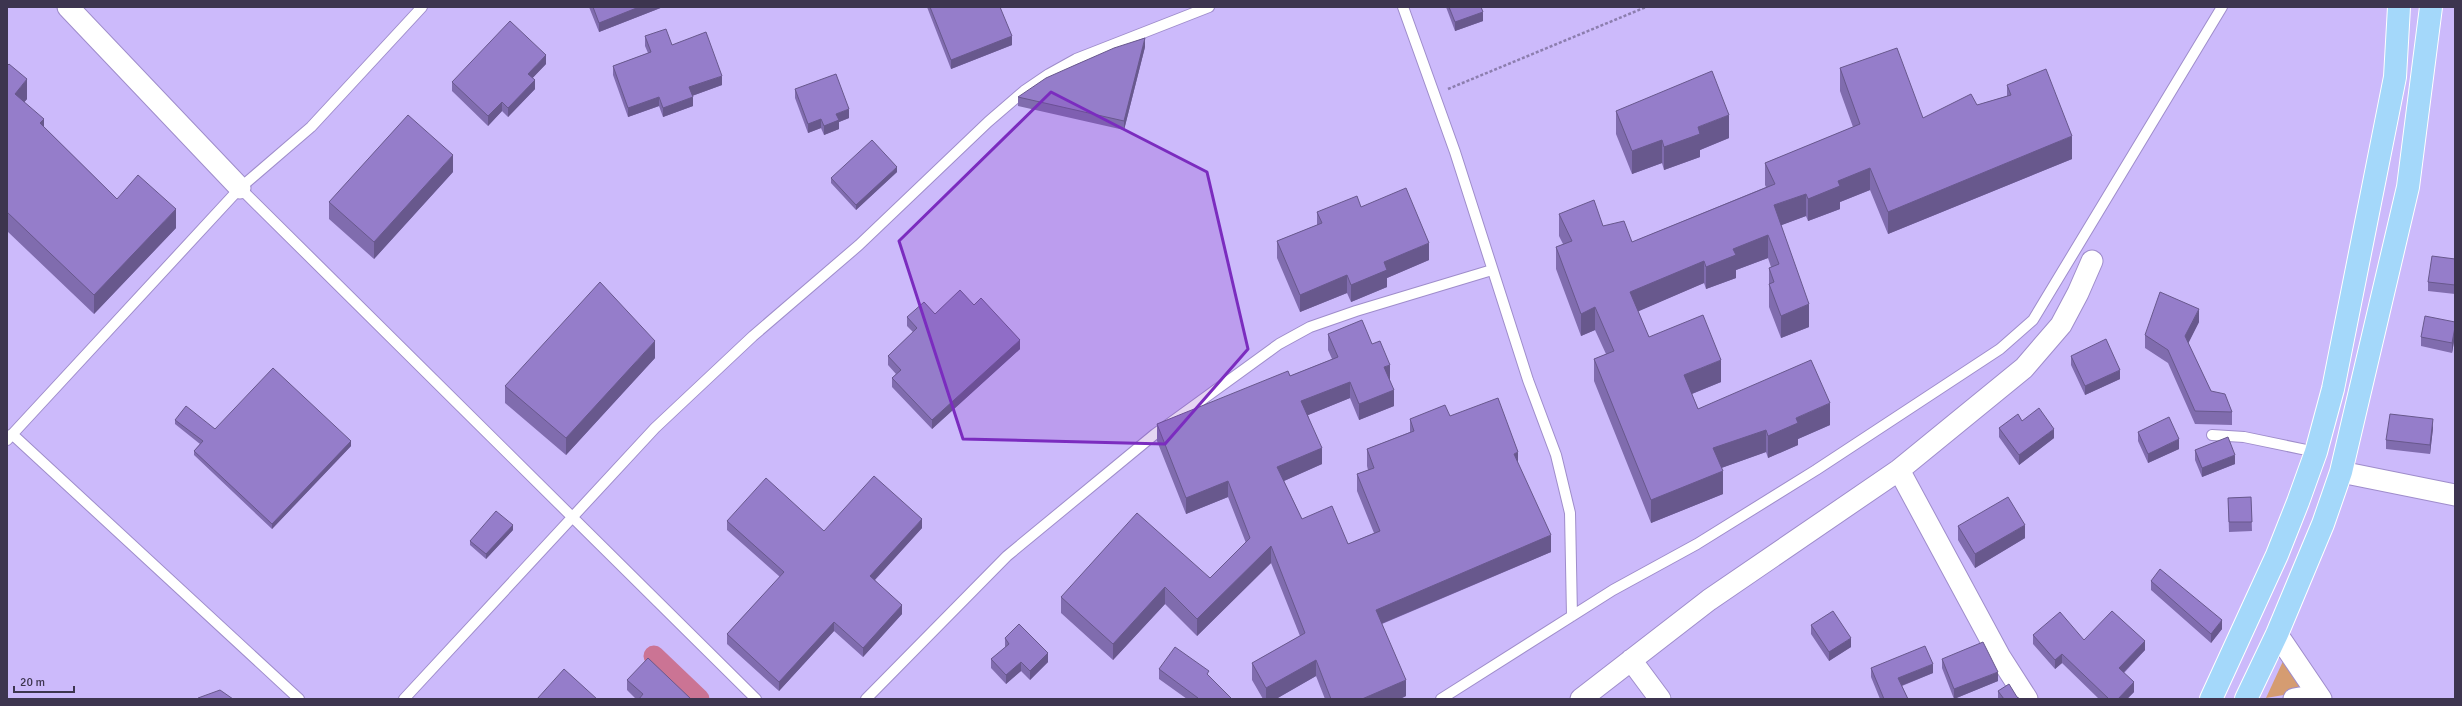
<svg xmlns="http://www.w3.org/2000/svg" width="2462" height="706" font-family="Signika,sans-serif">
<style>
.green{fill:#d59c71}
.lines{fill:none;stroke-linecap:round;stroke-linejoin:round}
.canal{stroke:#cb7494;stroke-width:21}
.lane-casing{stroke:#9f8dcb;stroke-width:12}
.street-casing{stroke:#9f8dcb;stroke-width:23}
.highway-casing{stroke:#fff;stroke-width:24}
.path{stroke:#8c7eae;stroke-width:2.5;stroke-dasharray:3 2;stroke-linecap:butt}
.lane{stroke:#fff;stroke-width:10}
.street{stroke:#fff;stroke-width:21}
.highway{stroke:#a4d8fa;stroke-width:22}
.wall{fill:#806cae}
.shaded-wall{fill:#68588d}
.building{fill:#957dca;stroke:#68588d}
.marked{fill:#7b2cbf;fill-opacity:0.2;stroke:#7b2cbf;stroke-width:3;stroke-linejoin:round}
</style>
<rect width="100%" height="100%" fill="#ccbafb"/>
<path class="green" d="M2284,659L2310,695L2289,694L2266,698Z"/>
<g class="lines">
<path class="canal" d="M654,656L699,699"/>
<g class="lane-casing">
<path id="lane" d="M1403,7L1455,152L1528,380L1556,455L1570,513L1572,616
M240,188L756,699
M12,434L299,699
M2212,435L2244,437L2316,452
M7,440L240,188L311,127L422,7
M404,699L655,428L753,336L859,245L988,122L1024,91L1049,74L1076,59L1209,7
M866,699L1007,556L1155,434L1279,344L1310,327L1356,311L1492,270
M1441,699L1613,590L1697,544L1816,470L2000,349L2033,320L2222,7"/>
</g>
<g class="street-casing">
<path id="street" d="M68,7L240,188
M1899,470L2000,657L2027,699
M2341,472L2455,495
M2277,634L2321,699
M1631,660L1660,699
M1581,699L1709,600L1899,470L2024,368L2061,325L2078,293L2092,261
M2294,699L2316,695"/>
</g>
<g class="highway-casing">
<path id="highway" d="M2211,699L2277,555L2298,502L2316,452L2333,389L2395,77L2399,7
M2246,699L2277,634L2323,524L2341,472L2408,187L2431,7"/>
</g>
<path class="path" d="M1448,89L1646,7"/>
<use href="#lane" class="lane"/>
<use href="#street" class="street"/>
<use href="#highway" class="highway"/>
</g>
<path class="wall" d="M589,7H663L599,32Z
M927,7H1000L1012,45L951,69Z
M1446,7H1481L1483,21L1455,31Z
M645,36L672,45L722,85L692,96L693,106L663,117L659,106L628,117L613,75V66L648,53L645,46Z
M1145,47L1124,130L1018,106V97Z
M546,64L532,78L535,89L508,117L502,111L488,126L452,91V82Z
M7,66L27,99L24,102L44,127L117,199L176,228L94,314L7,231Z
M1840,68L1923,118L1977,105L2007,96V85L2072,159L1888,234L1870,190L1840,202V209L1808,221L1806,216L1781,225L1809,327L1781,338L1769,307V268L1771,267L1768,258L1736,270V278L1706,289L1704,283L1638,311L1649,337L1721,382L1692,394L1698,409L1830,425L1798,439V445L1768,458L1766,452L1721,468L1723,494L1651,523L1594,381V359L1606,354L1595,330L1581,336L1556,269V247L1563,244L1559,236V214L1603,226L1632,242L1766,187L1765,185V163L1853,127L1840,91Z
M795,89L849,118L839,122V129L824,135L821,128L808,133L795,98Z
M1616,111L1729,138L1700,150V157L1664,170L1662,163L1632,174L1616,134Z
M453,172L374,259L329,219V202Z
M897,172L856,210L831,183V178Z
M1361,207L1429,260L1387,278V287L1351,302L1347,293L1300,312L1277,258V241L1317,225V212Z
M2455,259V294L2428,291V282Z
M974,305L1020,349L932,429L892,387V378L896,374L888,365V356L913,332L907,326V317L935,314Z
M2199,322L2188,343L2211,391L2232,412V425L2195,424L2168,363L2145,348V335Z
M2455,322V336L2452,353L2421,346V337Z
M1328,334L1372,344L1390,381L1394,406L1359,420L1350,398L1308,415L1322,464L1284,481L1302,519L1348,544L1374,533L1357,491V474L1368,470L1367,466V449L1410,432V419L1450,416L1518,463L1551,552L1382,624L1406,696L1400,699H1325L1316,676L1276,699H1263L1252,680V663L1300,636L1271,563L1197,636L1165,604L1113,660L1061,613V597L1210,578L1246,543L1228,497L1186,514L1157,441V424L1290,376L1332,359L1328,350Z
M2071,356L2120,379L2085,395L2071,365Z
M655,358L566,455L505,403V386Z
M175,420L215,429L351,446L272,529L194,455V451L200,444L175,424Z
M2022,421L2054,438L2019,465L1999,437V428Z
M2433,428L2430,454L2386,449V440Z
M2138,432L2179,449L2148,463L2138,441Z
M2195,450L2235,464L2202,477L2195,460Z
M2251,497L2252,531L2229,532L2228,498Z
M727,521L824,531L922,528L875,580L902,614L863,657L834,631L779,691L727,644V634L780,577L727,530Z
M1958,526L2025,538L1975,568L1958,540Z
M513,530L486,559L470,545V541Z
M2151,581L2222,629L2211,643L2151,590Z
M1811,625L1851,647L1829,661L1811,634Z
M2033,635L2084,640L2145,650L2124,673L2134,692L2127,699H2099L2062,663L2055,669L2033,644Z
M1005,638L1048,662L1030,680L1021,671L1006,684L991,668V659L1005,648Z
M1942,659L1998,681L1954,699L1942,668Z
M1871,668L1933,673L1902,686L1908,699H1880L1871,677Z
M1159,669L1209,676L1232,699H1187L1159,679Z
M627,680L691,699H636L627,690Z
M1998,691L2017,697L2020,699H1998Z"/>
<path class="shaded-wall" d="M639,7H663L599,32V23Z
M1483,12V21L1455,31V22Z
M1012,36V45L951,69V60Z
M1145,38V47L1124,130V121Z
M546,55V64L528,83V74Z
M722,76V85L689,97V87Z
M27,79V99L15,113V94Z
M535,80V89L508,117V108Z
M659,97V106L628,117V108Z
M693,97V106L663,117V108Z
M502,102V111L488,126V116Z
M849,109V118L839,122V129L824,135V126L836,114Z
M1729,115V138L1700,150V157L1664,170V147L1698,127Z
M44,119V138L40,123Z
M821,119V128L808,133V124Z
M2072,136V159L1888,234V212Z
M1662,140V163L1632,174V151Z
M453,155V172L374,259V242Z
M897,167V172L856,210V205Z
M1870,168V190L1840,202V209L1808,221V199L1838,181Z
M1806,194V216L1774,228V205Z
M176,209V228L94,314V295Z
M1768,235V258L1736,270V278L1706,289V267L1733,249Z
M1429,243V260L1387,278V287L1351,302V285L1384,262Z
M1704,261V283L1630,315V292Z
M1347,275V293L1300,312V295Z
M1809,304V327L1781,338V316Z
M1595,307V330L1581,336V314Z
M2199,309V322L2185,350V336Z
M2455,327V336L2452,353V343Z
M1020,340V349L932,429V420Z
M655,341V358L566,455V438Z
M1721,360V382L1684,397V375Z
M1390,365V381L1384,384V367Z
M2120,370V379L2085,395V386Z
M1350,382V398L1301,418V401Z
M1394,390V406L1359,420V404Z
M1830,403V425L1798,439V445L1768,458V436L1796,418Z
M2433,419V428L2430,454V445Z
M2054,429V438L2019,465V455Z
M1766,430V452L1713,471V448Z
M2179,439V449L2148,463V454Z
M351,441V446L272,529V524Z
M1322,448V464L1277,484V467Z
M1518,452V468L1514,454Z
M2235,455V464L2202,477V468Z
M1723,471V494L1651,523V500Z
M1228,481V497L1186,514V498Z
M922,519V528L870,585V576Z
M513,525V530L486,559V554Z
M2025,525V538L1975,568V554Z
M1551,535V552L1376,626V610Z
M1271,546V563L1197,636V619Z
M1165,587V604L1113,660V644Z
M902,605V614L863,657V648Z
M2222,620V629L2211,643V634Z
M834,622V631L779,691V682Z
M1851,638V647L1829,661V652Z
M2145,641V650L2119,677V668Z
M1048,653V662L1030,680V671Z
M2062,654V663L2055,669V660Z
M1316,660V676L1276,699H1266V688Z
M1021,662V671L1006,684V675Z
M1933,664V673L1898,687V678Z
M1998,672V681L1954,699V689Z
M1406,680V696L1400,699H1362Z
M2134,682V692L2127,699H2118Z"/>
<path class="building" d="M593,7H639L599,23Z
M930,7H1000L1012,36L951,60Z
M1449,7H1481L1483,12L1455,22Z
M510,21L546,55L528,74L535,80L508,108L502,102L488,116L452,82Z
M666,29L672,45L706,32L722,76L689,87L693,97L663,108L659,97L628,108L613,66L651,52L645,36Z
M1145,38L1124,121L1018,97L1046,78L1073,66L1114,48Z
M1897,48L1923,118L1971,94L1977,105L2011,95L2007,85L2046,69L2072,136L1888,212L1870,168L1838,181L1840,186L1808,199L1806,194L1774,205L1809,304L1781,316L1769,284L1774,282L1769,268L1779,264L1768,235L1733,249L1736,255L1706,267L1704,261L1630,292L1649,337L1703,315L1721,360L1684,375L1698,409L1811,360L1830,403L1796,418L1798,423L1768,436L1766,430L1713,448L1723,471L1651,500L1594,359L1614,351L1595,307L1581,314L1556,247L1572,241L1559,214L1594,200L1603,226L1624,221L1632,242L1775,184L1765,163L1860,124L1840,68Z
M9,64L27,79L15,94L44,119L40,123L117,199L138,175L176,209L94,295L7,212V66Z
M1712,71L1729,115L1698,127L1700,134L1664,147L1662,140L1632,151L1616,111Z
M836,74L849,109L836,114L839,120L824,126L821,119L808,124L795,89Z
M408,115L453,155L374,242L329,202Z
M872,140L897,167L856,205L831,178Z
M1406,188L1429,243L1384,262L1387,270L1351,285L1347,275L1300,295L1277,241L1322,223L1317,212L1357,196L1361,207Z
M2432,256L2455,259V285L2428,282Z
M600,282L655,341L566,438L505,386Z
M960,290L974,305L981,298L1020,340L932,420L892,378L901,370L888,356L917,328L907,317L924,302L935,314Z
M2160,292L2199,309L2185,336L2211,391L2225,394L2232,412L2195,411L2168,350L2145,335Z
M2425,316L2455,322V327L2452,343L2421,337Z
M1362,320L1372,344L1380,341L1390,365L1384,367L1394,390L1359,404L1350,382L1301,401L1322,448L1277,467L1302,519L1332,506L1348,544L1380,531L1357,474L1374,468L1367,449L1414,431L1410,419L1445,405L1450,416L1498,398L1518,452L1514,454L1551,535L1376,610L1406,680L1362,699H1331L1316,660L1266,688L1252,663L1305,633L1271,546L1197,619L1165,587L1113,644L1061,597L1137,513L1210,578L1250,538L1228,481L1186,498L1157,424L1288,371L1290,376L1338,357L1328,334Z
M2106,339L2120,370L2085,386L2071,356Z
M273,368L351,441L272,524L194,451L203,441L175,420L186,406L215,429Z
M2039,408L2054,429L2019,455L1999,428L2018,414L2022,421Z
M2390,414L2433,419L2430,445L2386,440Z
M2169,417L2179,439L2148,454L2138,432Z
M2228,437L2235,455L2202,468L2195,450Z
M874,476L922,519L870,576L902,605L863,648L834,622L779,682L727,634L784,572L727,521L766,478L824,531Z
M2008,497L2025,525L1975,554L1958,526Z
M2251,497L2252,522H2229L2228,498Z
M496,511L513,525L486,554L470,541Z
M2160,569L2222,620L2211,634L2151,581Z
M1833,611L1851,638L1829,652L1811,625Z
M2112,611L2145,641L2119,668L2134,682L2118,699H2109L2062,654L2055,660L2033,635L2060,612L2084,640Z
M1019,624L1048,653L1030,671L1021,662L1006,675L991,659L1009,644L1005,638Z
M1983,642L1998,672L1954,689L1942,659Z
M1925,646L1933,664L1898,678L1908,699H1884L1871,668Z
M1175,647L1209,671L1207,674L1232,699H1197L1198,698L1159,669Z
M648,658L691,699H639L643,694L627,680Z
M564,669L597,699H537Z
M2009,684L2017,697L2020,699H2004L1998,691Z
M220,690L233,699H199L198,698Z"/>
<path class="marked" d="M1051,92L1207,172L1248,349L1165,444L963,439L899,241Z"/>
<rect width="2462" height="706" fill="none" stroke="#3d354f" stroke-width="16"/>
<path d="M14 686v6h60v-6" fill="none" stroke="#3d354f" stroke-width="2"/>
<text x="20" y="686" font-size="12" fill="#3d354f" stroke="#ccbafb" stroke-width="3" paint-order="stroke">20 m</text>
</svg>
